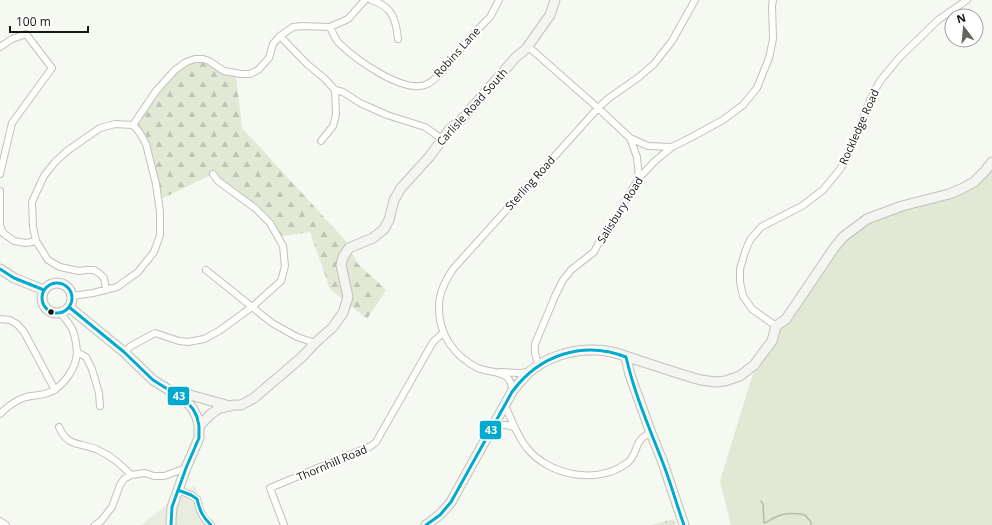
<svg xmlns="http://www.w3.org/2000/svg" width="992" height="525" font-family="'Open Sans',sans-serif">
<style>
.built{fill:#e9ede1}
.grass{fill:#e1e8d4}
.forest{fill:url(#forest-firs)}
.park{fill:url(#park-dots)}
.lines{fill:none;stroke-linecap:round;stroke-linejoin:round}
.stream{stroke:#b5bda4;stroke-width:1.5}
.street-casing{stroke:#c0c2bd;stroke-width:8}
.secondary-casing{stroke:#c0c2bd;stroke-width:11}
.street{stroke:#fefefd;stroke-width:6}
.secondary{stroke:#f4f5f1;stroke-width:9}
.bus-1-casing{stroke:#fff;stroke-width:6}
.bus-1{stroke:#00a9ce;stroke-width:3}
.bus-dot{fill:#141612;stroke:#fff;stroke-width:1.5}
.labels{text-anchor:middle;stroke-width:4;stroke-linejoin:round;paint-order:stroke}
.street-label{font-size:11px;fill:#141612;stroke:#fff}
.line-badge{stroke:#fff;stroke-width:1.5}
.badge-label{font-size:11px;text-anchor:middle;font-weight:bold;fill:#fff}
</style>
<defs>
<pattern id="forest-firs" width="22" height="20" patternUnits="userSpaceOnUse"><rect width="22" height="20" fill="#e1e8d4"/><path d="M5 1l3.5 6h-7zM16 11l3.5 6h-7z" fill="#c0c6b5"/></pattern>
<pattern id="park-dots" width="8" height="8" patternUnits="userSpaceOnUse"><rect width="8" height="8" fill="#e1e8d4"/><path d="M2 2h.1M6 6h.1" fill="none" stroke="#c0c6b5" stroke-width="1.8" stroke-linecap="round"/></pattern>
</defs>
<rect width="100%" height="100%" fill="#f6f8f2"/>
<path class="built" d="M195,485L201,506L206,518L215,525H141L175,498Z"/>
<path class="grass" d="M992,169V525H731L720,481L755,367L778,327L835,249L868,221L903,208L950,198L977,186L988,175Z"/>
<path class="forest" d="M199,61L208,63L221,73L236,76L242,128L346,241L357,263L386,290L367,319L330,289L310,232L282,236L269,219L213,174L161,199L149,143L137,124L177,70L188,63Z"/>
<path class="park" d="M673,519L676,525H651Z"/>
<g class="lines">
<path class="stream" d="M761,501L763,504L764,523C768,522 771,519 776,517C785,512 795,513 805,515L811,522V525"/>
<g class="street-casing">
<path id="street" d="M371,0C392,6 396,19 398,39
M330,27C333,33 335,39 339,43C355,59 402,93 425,85C437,80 446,67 454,57C463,46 472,36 482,25L490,17L499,0
M280,36L307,64L325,79L335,90L343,92L360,103L387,115L425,127L442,139
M0,47L12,39L26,34L52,68L12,123L0,174
M526,49H531L598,108L630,138L648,146L672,147
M133,125L156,91L175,70L186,62L195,59H203L209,61L224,71L241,74H250L258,70L269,58L273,44L280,36L293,27L302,26L330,27L348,19L365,0
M630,138L637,157L639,178
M321,141L333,126L336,115L335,90
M0,191V225L3,233L14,241L26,243L36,241
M206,270L272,323L297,337L315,343
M106,289L104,278L100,274L94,270H86L79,271L60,267L48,260L36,241L33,227L32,202L37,191L44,176L55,162L67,151L100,128L115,124L133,125
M72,296L93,293L117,287L138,272L154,252L160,235V212L156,184L146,144L140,133L133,125
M0,319L10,320L17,324L24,332L55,390
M776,326L752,309L743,296L740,282V269L745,252L750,240L761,227L802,206L823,190L841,168L847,157L871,98L880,81L899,58L938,20L967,0
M77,352L86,357L92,369L99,393L100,406
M124,352L131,346L155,333L179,341L188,342L204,339L219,331L252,307L281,281L285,266L283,246L270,223L255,208L218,181L213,174
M539,365C535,357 534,352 535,344L556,294L563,280L571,270L594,252L599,242L607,234L617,218L624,203L639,178L655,161L672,147L690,138L723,120L743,105L757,88L769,58L773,39L772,6L773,0
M500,372L519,373L529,372
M512,392C512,386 511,381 507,377C499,371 487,372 478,368C455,357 439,335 439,309C439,305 439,301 440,297C442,287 447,278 453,269L598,108L609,98L639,77L654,64L672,41L695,0
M505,405C511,419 517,436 527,448C549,476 598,485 627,463C640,453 632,440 651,433
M0,414C7,407 16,400 26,397C34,395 42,396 50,392C64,386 76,368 77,353C77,348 75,336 73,331C71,325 65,319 61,313
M59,427C68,448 81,442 98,450C113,457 120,464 131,475
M492,428C501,424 507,424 515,428
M178,490L191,495L197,499L200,510L204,518L211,525
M0,521L6,525
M95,525L101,521L112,507L120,485L124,479L131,475L145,473L154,476H164L186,468
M284,525L270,488L371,446L376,442L433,342L443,333"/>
</g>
<g class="secondary-casing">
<path id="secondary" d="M0,269L14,278L44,290
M42 298a15 15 0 1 1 30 0a15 15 0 1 1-30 0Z
M69,307L124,352L153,380L185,400L193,409L197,417L199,426V438L186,468L172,507L171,519V525
M626,357L630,375L651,433L662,460L684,525
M179,392L230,406
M199,426L211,414L218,409L234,405H241L254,398L302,357L315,343L332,328L343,313L348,297L341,265L343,257L349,248L373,238L384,229L389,220L394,200L401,188L430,156L449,130L462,119L516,57L526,49L550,15L555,0
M426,525C436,519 444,511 451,502L512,392C517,385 522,379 528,373C546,357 572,349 596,350C612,350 628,357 643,362C663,368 682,375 701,380L715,382L725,381L740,376L754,365L772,341L776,326L786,319L834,248L843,237L867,219L902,206L949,194L961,189L974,182L985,171L992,162"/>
</g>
<use href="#street" class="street"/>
<use href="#secondary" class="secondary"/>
<g class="bus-1-casing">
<path id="bus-1" d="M0,269L14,278L44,290
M42 298a15 15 0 1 1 30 0a15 15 0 1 1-30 0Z
M69,307L124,352L153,380L185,400L193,409L197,417L199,426V438L186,468L172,507L171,525
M178,490L191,495L197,499C200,511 202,516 211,525
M426,525L440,515L451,502L512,392C539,355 583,340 626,357C634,392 648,425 661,458C670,480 676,503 684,525"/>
</g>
<use href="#bus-1" class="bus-1"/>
</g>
<circle class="bus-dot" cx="51" cy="312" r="3.5"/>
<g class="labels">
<g class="street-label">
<text transform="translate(457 52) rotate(-48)" y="4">Robins Lane</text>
<text transform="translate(472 107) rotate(-48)" y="4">Carlisle Road South</text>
<text transform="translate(859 127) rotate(-66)" y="4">Rockledge Road</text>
<text transform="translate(530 183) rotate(-48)" y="4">Sterling Road</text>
<text transform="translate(620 210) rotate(-58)" y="4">Salisbury Road</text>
<text transform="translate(332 463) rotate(-23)" y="4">Thornhill Road</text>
</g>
</g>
<g class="line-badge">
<rect x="167" y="386" width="23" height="20" rx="4" fill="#00a9ce"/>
<rect x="479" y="420" width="23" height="20" rx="4" fill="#00a9ce"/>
</g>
<g class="badge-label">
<text x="179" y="400">43</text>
<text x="491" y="434">43</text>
</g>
<g transform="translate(964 28) rotate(344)"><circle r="19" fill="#ffffff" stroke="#a1a2a0"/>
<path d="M0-3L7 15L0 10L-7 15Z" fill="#636560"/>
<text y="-6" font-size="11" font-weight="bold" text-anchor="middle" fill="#141612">N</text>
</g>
<path d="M10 26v6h78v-6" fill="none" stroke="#141612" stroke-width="2"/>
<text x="16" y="26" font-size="12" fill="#141612" stroke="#ffffff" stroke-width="3" paint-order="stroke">100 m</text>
</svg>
